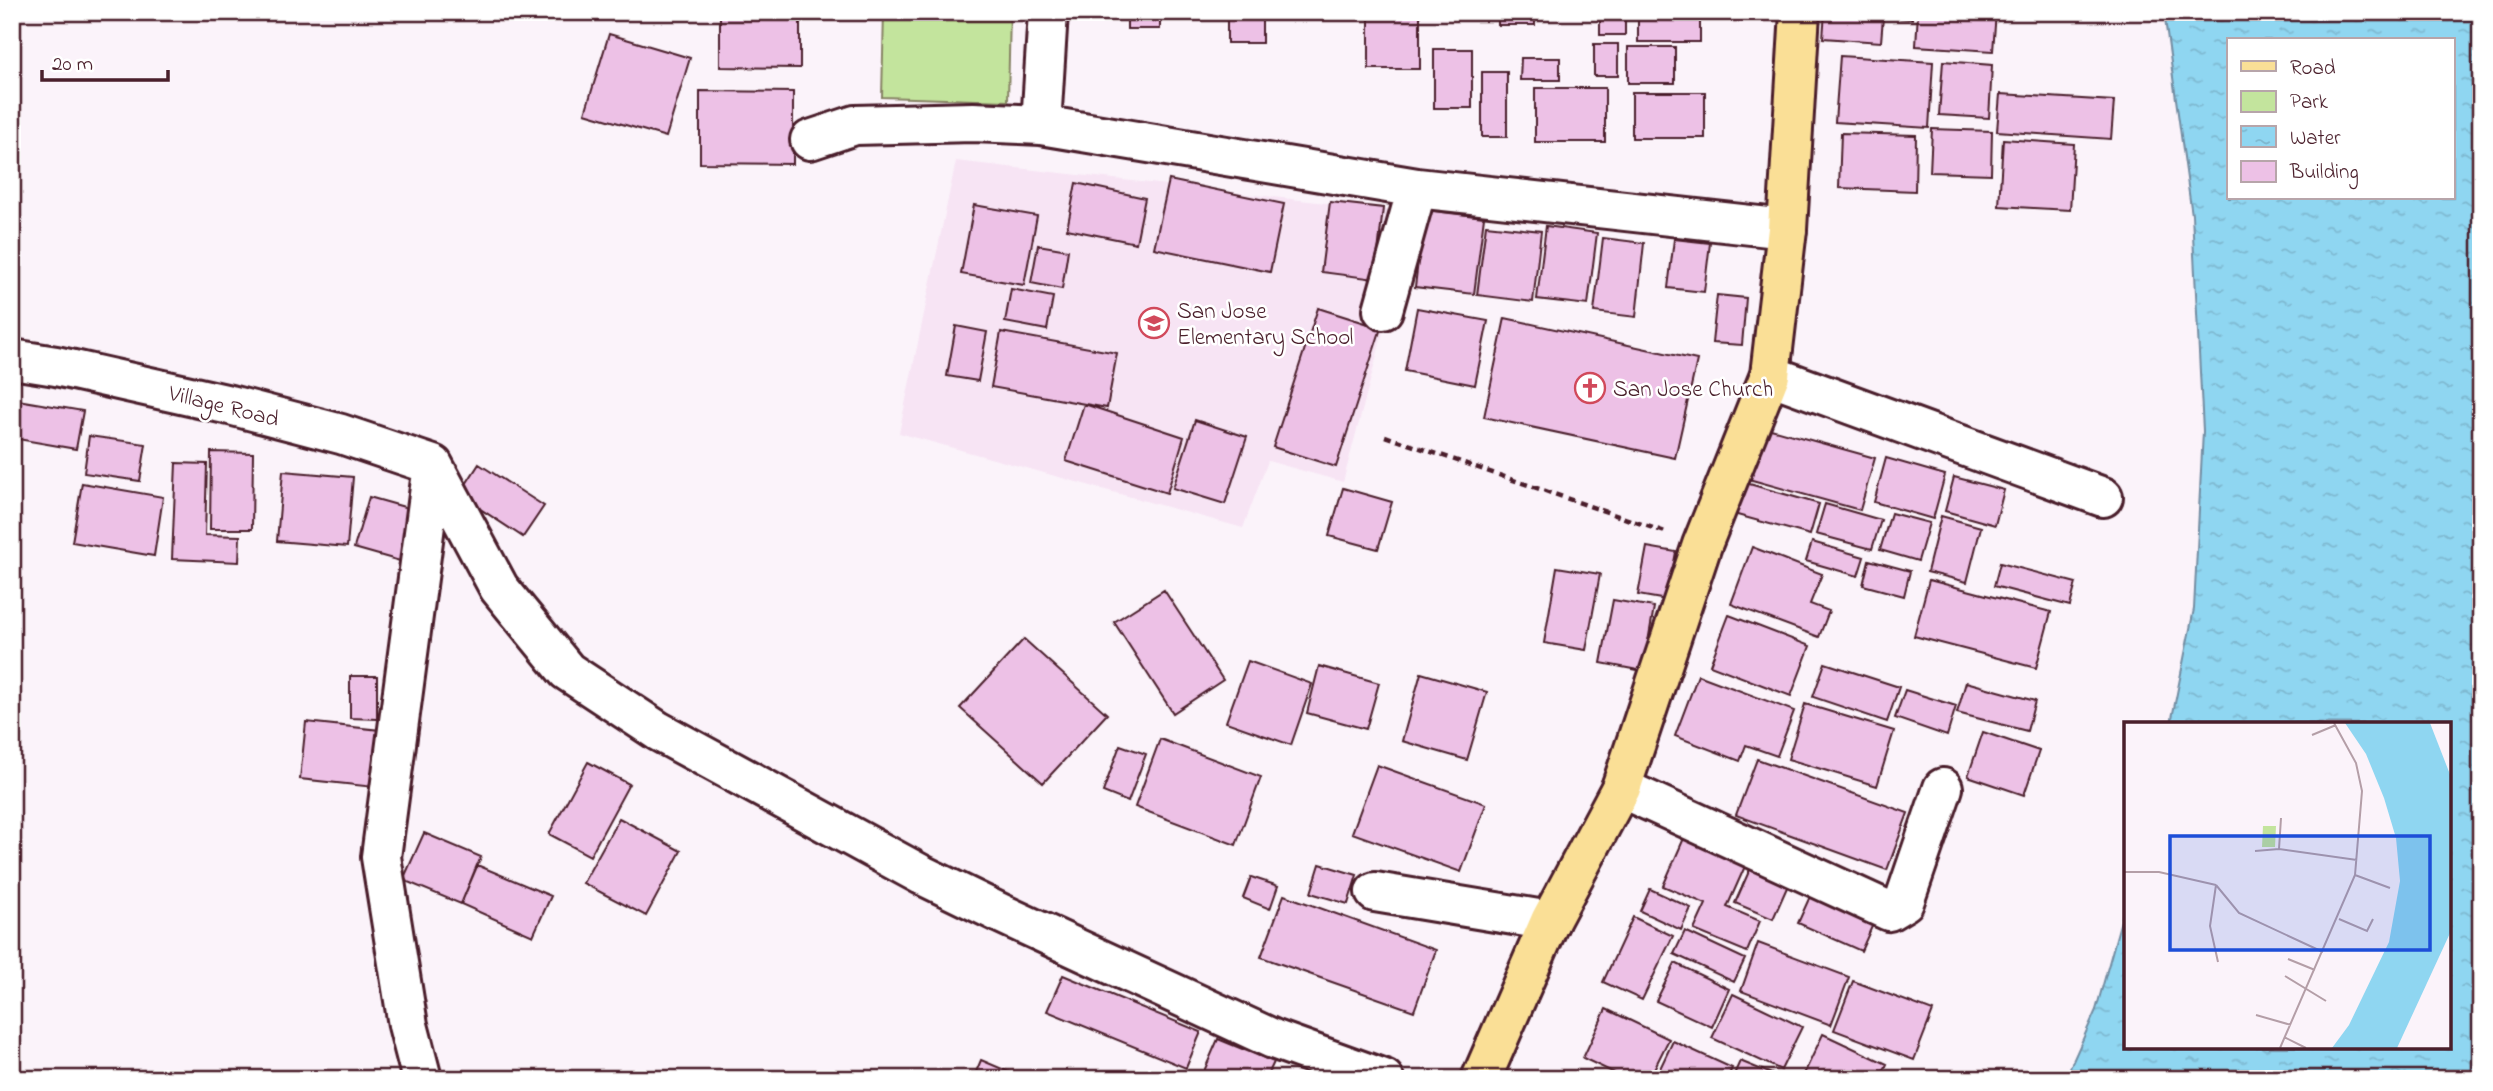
<svg xmlns="http://www.w3.org/2000/svg" width="2493" height="1091" font-family="'Indie Flower',sans-serif">
<style>
.built{fill:#f7e4f4}
.green{fill:#c3e49d;stroke:#868264;stroke-width:2}
.water{fill:url(#water-ripples);stroke:#738da2;stroke-width:2;fill-rule:evenodd}
.building{fill:#edc1e6;stroke:#4a1f2b;stroke-width:2}
.lines{fill:none;stroke-linecap:round;stroke-linejoin:round}
.minor-casing{stroke:#4a1f2b;stroke-width:44}
.major-casing{stroke:#4a1f2b;stroke-width:44}
.path{stroke:#4a1f2b;stroke-width:4.5;stroke-dasharray:7 5;stroke-linecap:butt}
.minor{stroke:#fff;stroke-width:38}
.major{stroke:#fadf96;stroke-width:38}
.labels{text-anchor:middle;stroke-width:5;stroke-linejoin:round;paint-order:stroke}
.poi-label{font-size:23px;fill:#4a1f2b;stroke:#fff;text-anchor:start}
.street-label{font-size:23px;fill:#4a1f2b;stroke:#fff}
.inset-road{fill:none;stroke:#b49ea7;stroke-width:2}
.view{fill:#1d4ed8;fill-opacity:0.15;stroke:#1d4ed8;stroke-width:3.5}
.inset-edge{fill:none;stroke:#4a1f2b;stroke-width:3.5}
</style>
<defs>
<pattern id="water-ripples" width="26" height="14" patternUnits="userSpaceOnUse" patternTransform="scale(1.75)"><rect width="26" height="14" fill="#8fd6f1"/><path d="M2 4q2-2 4 0t4 0M15 11q2-2 4 0t4 0" fill="none" stroke="#7db7cf"/></pattern>
</defs>
<rect width="100%" height="100%" fill="#fbf3fa"/>
<filter id="ink" filterUnits="userSpaceOnUse"><feTurbulence type="fractalNoise" baseFrequency=".0143" numOctaves="2"/><feDisplacementMap in="SourceGraphic" scale="14" xChannelSelector="R" yChannelSelector="G"/><feConvolveMatrix kernelMatrix="1 2 1 2 8 2 1 2 1" color-interpolation-filters="sRGB"/></filter>
<g filter="url(#ink)">
<path class="built" d="M956,161L1415,213L1343,482L1268,461L1243,528L899,433Z"/>
<path class="green" d="M884,12H1010L1008,101L882,97Z"/>
<path class="water" d="M2164,12H2481V1079H2065L2096,1010L2125,906L2126,1047H2449V724L2171,723L2194,609L2203,431L2192,215ZM2229,40H2453V198H2229Z"/>
<path class="building" d="M720,12H800V68L720,67Z
M1072,12H1103V21H1072Z
M1127,12H1160V29H1127Z
M1227,12H1262V43H1227Z
M1369,12H1420V69H1369Z
M1498,12H1535V25H1498Z
M1600,12H1625V35H1600Z
M1638,12H1700V42H1638Z
M1825,12H1912V19L1883,17L1881,42L1823,38Z
M1918,12H1996L1993,51L1916,46Z
M609,34L690,58L666,137L585,113Z
M1594,44H1618V76H1594Z
M1628,47H1675V83H1628Z
M1434,49H1472V108H1434Z
M1840,56L1933,62L1929,128L1835,122Z
M1521,58H1560V80H1520Z
M1943,61L1992,65L1989,118L1939,115Z
M1482,72H1507V137H1482Z
M1535,88H1605V142H1535Z
M700,91L793,92V164L700,163Z
M1632,92H1705V138H1632Z
M2000,94L2114,101L2111,139L1997,131Z
M1932,129L1992,131L1991,174L1930,172Z
M1841,133L1916,135L1915,191L1839,188Z
M2003,139L2074,144L2070,210L1999,206Z
M1169,180L1284,204L1270,272L1154,248Z
M1076,183L1145,198L1136,243L1067,229Z
M1330,202L1383,208L1375,279L1321,272Z
M974,205L1037,216L1024,285L961,274Z
M1424,210L1484,217L1474,294L1415,287Z
M1486,225L1541,231L1533,302L1477,295Z
M1546,226L1597,233L1588,305L1537,299Z
M1603,238L1644,243L1636,317L1594,312Z
M1674,239L1710,243L1704,292L1668,288Z
M1038,245L1068,250L1062,289L1031,283Z
M1011,289L1053,297L1047,330L1005,322Z
M1717,295L1746,298L1742,345L1712,343Z
M1318,308L1381,328L1336,467L1273,447Z
M1417,308L1488,321L1475,385L1405,371Z
M1505,318L1697,360L1675,458L1484,417Z
M956,326L987,332L978,381L947,376Z
M1001,332L1117,353L1107,408L991,387Z
M12,399L83,411L76,449L12,438Z
M1084,404L1184,437L1167,493L1066,461Z
M1195,420L1247,437L1225,504L1173,488Z
M1760,426L1875,458L1860,510L1745,478Z
M89,436L146,444L140,481L84,473Z
M211,452L253,453L252,529H210Z
M1886,458L1945,475L1933,519L1874,502Z
M176,463L207,464L205,535L240,536L239,562L172,559Z
M479,464L544,506L523,537L459,495Z
M283,471L353,477L347,547L277,541Z
M1954,477L2004,490L1995,525L1945,511Z
M1739,481L1819,504L1810,535L1730,513Z
M82,483L163,497L154,556L72,542Z
M1343,488L1392,502L1378,549L1329,536Z
M369,497L415,510L400,561L354,548Z
M1825,504L1881,520L1872,549L1816,534Z
M1891,513L1929,523L1918,561L1880,550Z
M1941,516L1981,527L1967,582L1927,572Z
M1812,542L1864,557L1858,576L1806,561Z
M1647,547L1676,552L1667,600L1638,595Z
M1752,547L1822,574L1810,604L1829,611L1819,637L1731,604Z
M1869,560L1910,571L1904,596L1863,585Z
M2000,563L2076,583L2070,606L1994,586Z
M1557,567L1600,574L1586,650L1544,643Z
M1929,580L2051,612L2036,668L1914,636Z
M1164,590L1223,680L1173,713L1114,622Z
M1613,600L1654,607L1643,671L1601,663Z
M1729,615L1810,646L1791,696L1710,665Z
M1024,639L1107,714L1043,783L960,708Z
M1248,661L1312,684L1291,745L1226,722Z
M1825,663L1899,687L1887,722L1813,697Z
M1319,666L1379,683L1366,729L1307,713Z
M1421,673L1487,692L1467,760L1402,741Z
M1698,675L1794,711L1777,756L1746,745L1740,761L1675,736Z
M350,676H377V719L350,718Z
M1966,682L2035,701L2027,731L1957,713Z
M1905,690L1956,706L1947,736L1895,718Z
M1805,704L1894,731L1877,786L1788,759Z
M306,722L380,730L374,787L300,779Z
M1983,732L2039,751L2024,795L1968,776Z
M1160,739L1261,777L1236,845L1135,807Z
M1120,745L1146,754L1128,802L1103,792Z
M1757,759L1908,813L1887,870L1736,815Z
M588,762L629,784L590,856L549,834Z
M1377,765L1486,804L1461,872L1352,833Z
M619,818L681,851L646,916L583,883Z
M1688,829L1750,855L1727,907L1760,921L1747,952L1694,930L1706,904L1663,886Z
M424,833L481,857L461,904L403,880Z
M1754,860L1792,876L1773,919L1735,903Z
M1320,864L1357,875L1348,904L1311,893Z
M477,865L551,896L533,936L461,904Z
M1251,877L1278,886L1270,909L1243,898Z
M1816,883L1879,911L1861,951L1798,923Z
M1650,889L1691,908L1681,930L1640,911Z
M1284,895L1436,950L1414,1011L1261,957Z
M1633,917L1673,936L1642,1000L1603,982Z
M1685,931L1745,959L1734,982L1674,954Z
M1758,943L1849,977L1831,1025L1741,991Z
M1675,963L1729,989L1712,1027L1656,1001Z
M1063,975L1201,1032L1186,1068L1047,1011Z
M1853,981L1933,1011L1914,1060L1834,1030Z
M1733,994L1802,1027L1781,1070L1712,1038Z
M1606,1009L1669,1039L1649,1079H1627L1583,1058Z
M1823,1034L1887,1064L1880,1079H1809L1803,1076Z
M1218,1039L1274,1062L1266,1079L1201,1078Z
M1673,1041L1732,1068L1727,1079H1655Z
M981,1060L1026,1079H973Z
M1740,1061L1784,1079H1732Z"/>
<g class="lines">
<g class="minor-casing">
<path id="minor" d="M1041,125L1048,12
M810,140L855,125L973,122L1041,125L1417,188L1787,229
M1383,310L1417,188
M12,359L56,366L230,405L341,434L433,465
M1770,375L2103,497
M433,465L499,588L567,671L658,731L922,875L1000,913L1273,1039L1384,1079
M1621,788L1889,911L1904,902L1943,788
M1375,892L1550,921
M422,1079L408,1025L381,857L433,465"/>
</g>
<g class="major-casing">
<path id="major" d="M1481,1079L1550,921L1621,788L1702,545L1770,375L1787,229L1800,12"/>
</g>
<path class="path" d="M1385,436L1665,532"/>
<use href="#minor" class="minor"/>
<use href="#major" class="major"/>
</g>
</g>
<defs>
<g id="school-ring" transform="scale(1.575)"><circle r="9.5" fill="#fff" stroke="#d1495b" stroke-width="1.5"/><path d="M0-5L7-2L0 1L-7-2ZM-4 1L0 2.5L4 1V4Q0 6-4 4Z" fill="#d1495b"/></g>
<g id="church-ring" transform="scale(1.575)"><circle r="9.5" fill="#fff" stroke="#d1495b" stroke-width="1.5"/><path d="M-1.2-6h2.4v3.5h3.3v2.4h-3.3V6h-2.4V-.1h-3.3v-2.4h3.3Z" fill="#d1495b"/></g>
</defs>
<g fill-rule="evenodd">
<use href="#school-ring" x="1154" y="323"/>
<use href="#church-ring" x="1590" y="388"/>
</g>
<g class="labels">
<g class="poi-label">
<text x="1177" y="318">San Jose<tspan x="1177" dy="26">Elementary School</tspan></text>
<text x="1613" y="396">San Jose Church</text>
</g>
<g class="street-label">
<text transform="translate(224 405) rotate(14)" y="8">Village Road</text>
</g>
</g>
<g transform="translate(2124 722)">
<rect width="327" height="327" fill="#fbf3fa"/>
<path d="M139,104H152L151,125H138Z" fill="#c3e49d"/>
<path d="M221,1H306L327,55V209L273,326H208L225,303L265,220L276,159L272,116L260,76L242,32Z" fill="#8fd6f1"/>
<path class="inset-road" d="M188,13L212,3M155,127L157,96M131,129L155,127L233,138M0,150H35L92,163M231,153L266,166M92,163L115,191L199,230M92,163L86,204L94,240M215,197L243,209L249,197M164,237L191,248M161,254L202,279M132,293L167,303M160,315L182,326M156,326L231,153L238,69L232,41L210,1"/>
<path class="view" d="M46,114H306V228H46Z"/>
<rect width="327" height="327" class="inset-edge"/>
</g>
<rect width="2493" height="1091" fill="none" stroke="#fff" stroke-width="42"/>
<rect x="21" y="21" width="2451" height="1049" fill="none" stroke="#4a1f2b" stroke-width="2.5" filter="url(#ink)"/>
<rect x="2227" y="38" width="228" height="161" fill="#ffffff" stroke="#b7a5aa" stroke-width="2"/>
<rect x="2241" y="61" width="35" height="10" fill="#fadf96" stroke="#b7a5aa" stroke-width="2"/>
<text x="2290" y="74" font-size="21" fill="#4a1f2b">Road</text>
<rect x="2241" y="91" width="35" height="21" fill="#c3e49d" stroke="#b7a5aa" stroke-width="2"/>
<text x="2290" y="108" font-size="21" fill="#4a1f2b">Park</text>
<rect x="2241" y="126" width="35" height="21" fill="url(#water-ripples)" stroke="#b7a5aa" stroke-width="2"/>
<text x="2290" y="144" font-size="21" fill="#4a1f2b">Water</text>
<rect x="2241" y="161" width="35" height="21" fill="#edc1e6" stroke="#b7a5aa" stroke-width="2"/>
<text x="2290" y="178" font-size="21" fill="#4a1f2b">Building</text>
<path d="M42 70v10h126v-10" fill="none" stroke="#4a1f2b" stroke-width="3.5"/>
<text x="52" y="70" font-size="21" fill="#4a1f2b" stroke="#ffffff" stroke-width="5" paint-order="stroke">20 m</text>
</svg>
